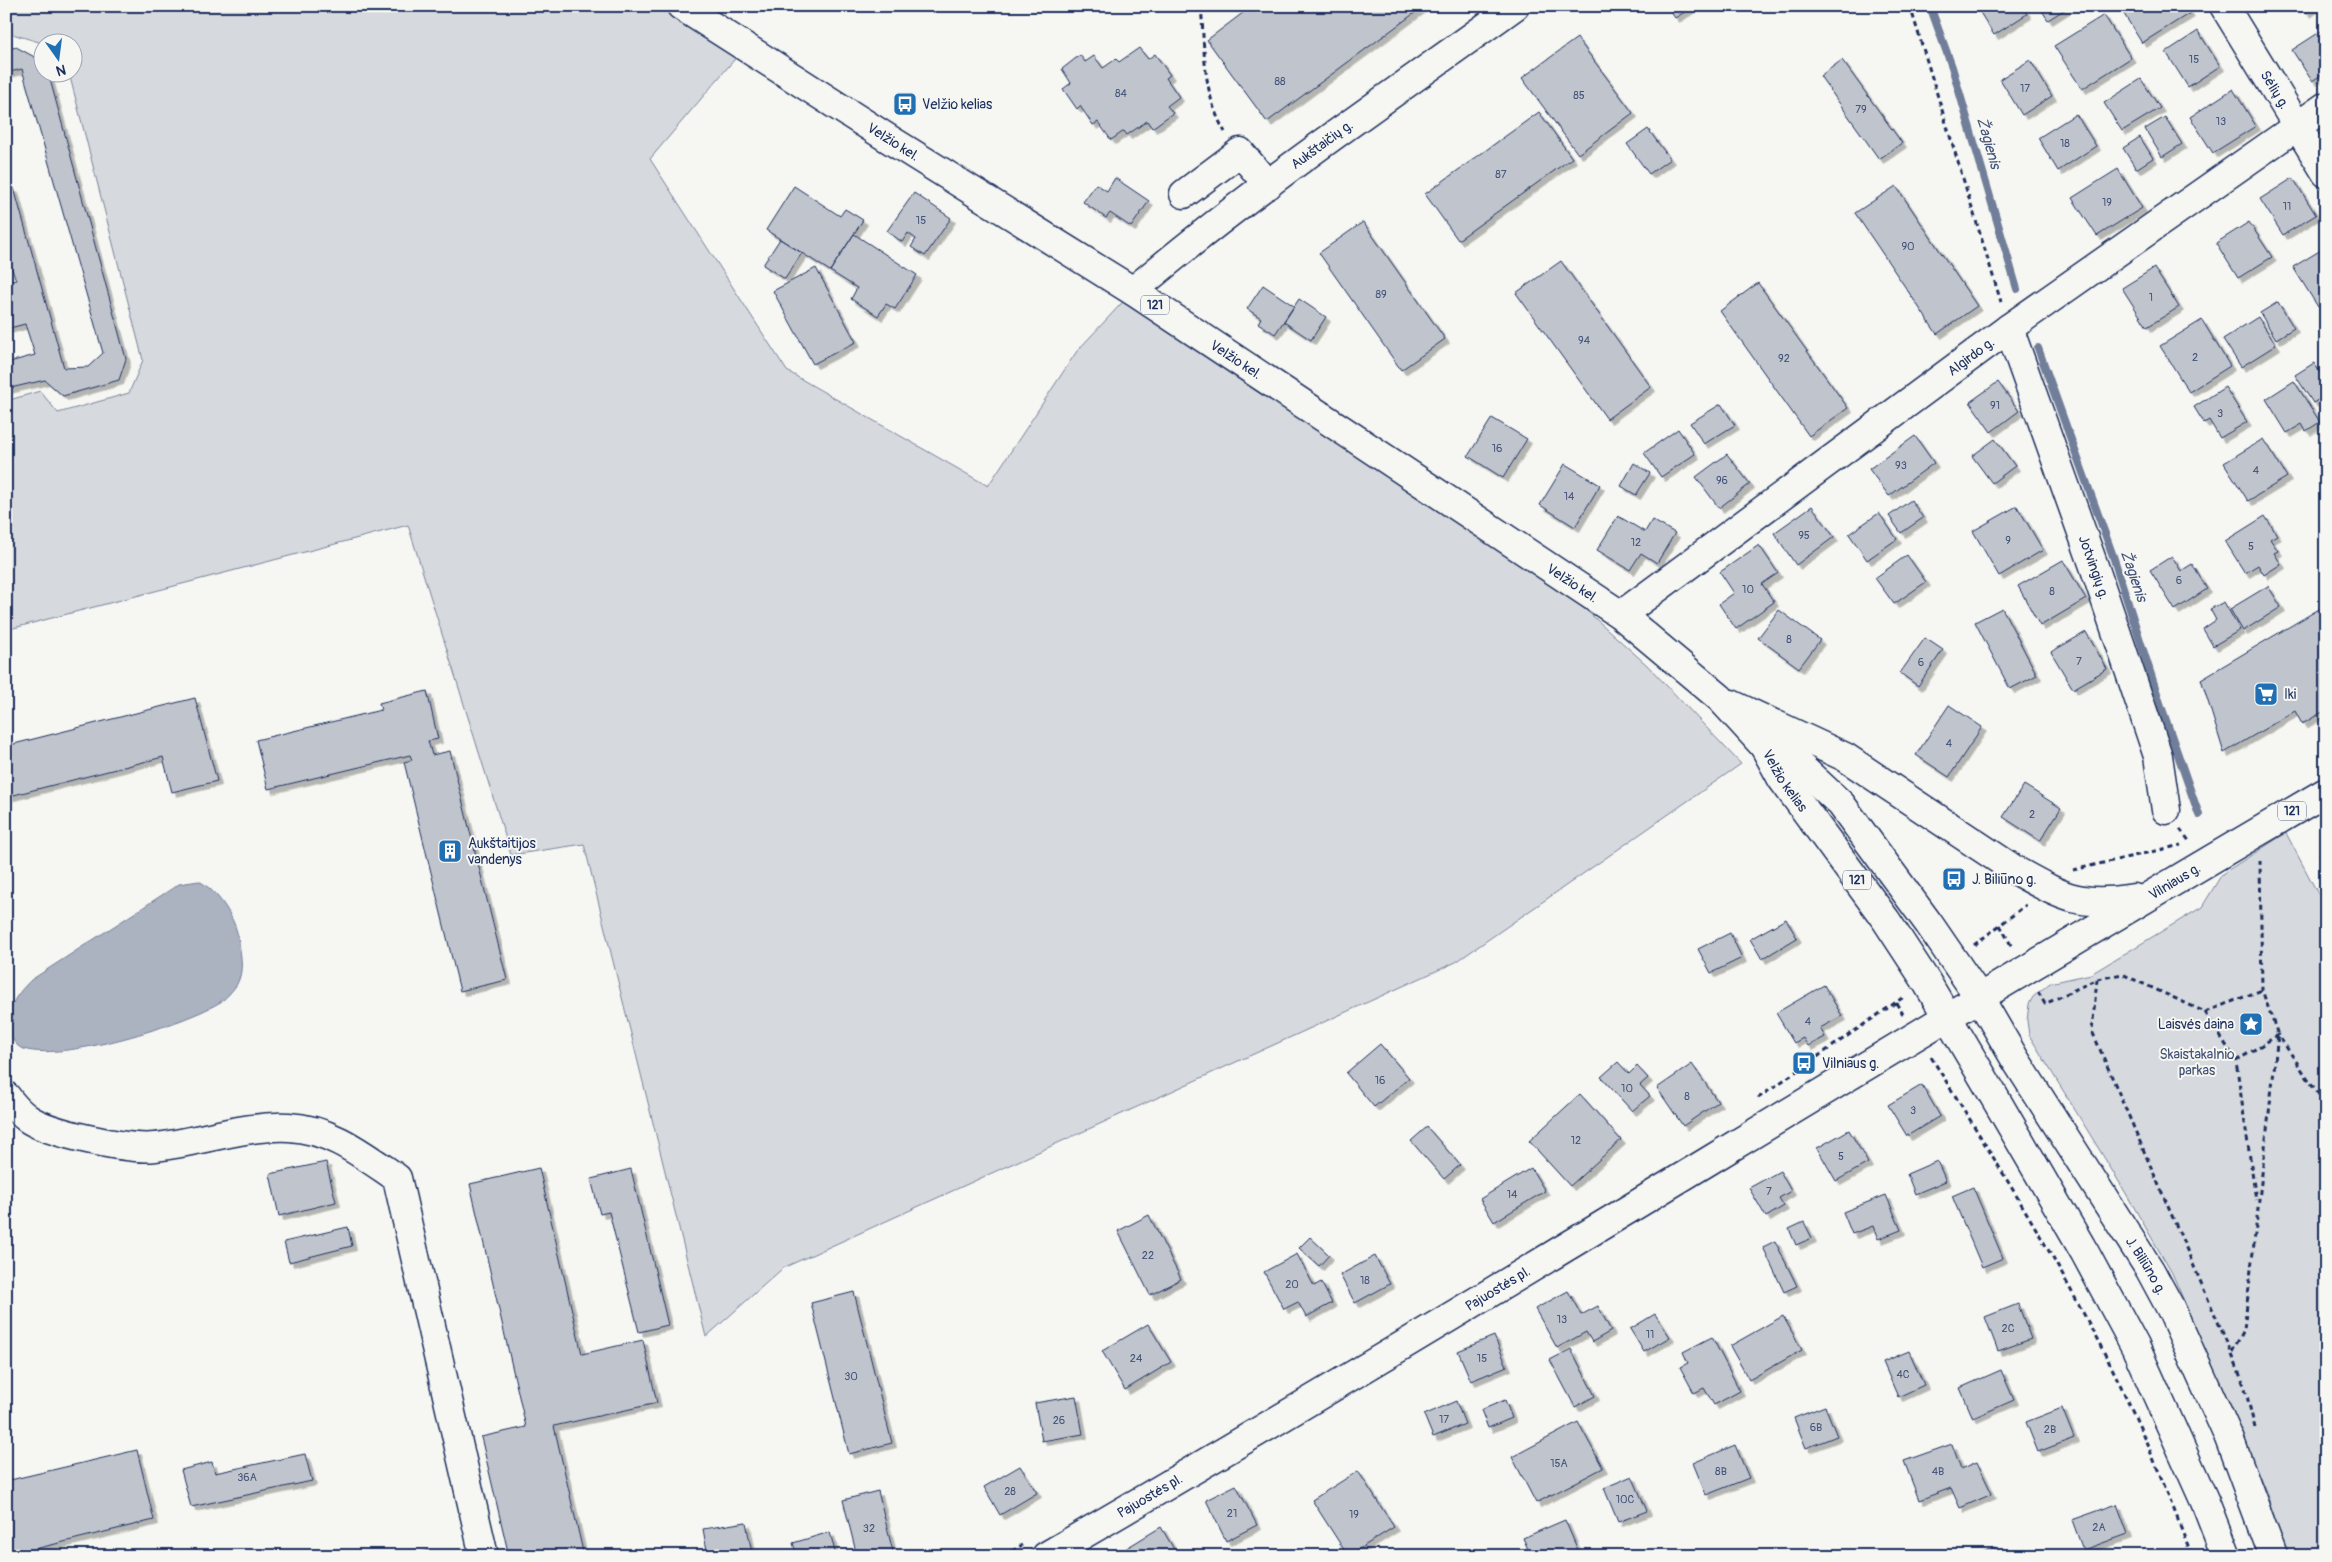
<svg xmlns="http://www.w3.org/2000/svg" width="2332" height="1562" font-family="Pangolin,sans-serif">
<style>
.green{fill:#d6d9dd;stroke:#78849e}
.water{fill:#abb2c0;stroke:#717e99}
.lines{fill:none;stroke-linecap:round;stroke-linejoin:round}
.stream{stroke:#717e99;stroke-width:8}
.building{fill:#c0c4cd;stroke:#1b2f5e;filter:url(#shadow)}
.minor-casing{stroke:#1b2f5e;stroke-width:31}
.major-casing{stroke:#1b2f5e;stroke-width:31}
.path{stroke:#1b2f5e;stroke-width:3;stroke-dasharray:5 4;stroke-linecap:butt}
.minor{stroke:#f6f6f2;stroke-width:28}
.major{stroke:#f6f6f2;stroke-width:28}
.labels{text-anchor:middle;stroke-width:4;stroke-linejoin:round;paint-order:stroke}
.number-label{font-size:11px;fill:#44547a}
.shield{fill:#f6f6f2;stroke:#5d6b8a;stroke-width:1}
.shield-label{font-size:12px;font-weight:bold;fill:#1b2f5e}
.street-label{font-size:14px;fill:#1b2f5e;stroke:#f6f6f2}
.poi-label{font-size:14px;fill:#1b2f5e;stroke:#f6f6f2;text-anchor:start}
.park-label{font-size:14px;fill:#405177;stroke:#f6f6f2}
.water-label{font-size:15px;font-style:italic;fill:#46567b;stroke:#f6f6f2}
</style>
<defs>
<filter id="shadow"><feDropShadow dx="4.5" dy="4.5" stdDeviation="0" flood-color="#0004"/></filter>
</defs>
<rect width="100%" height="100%" fill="#f6f6f2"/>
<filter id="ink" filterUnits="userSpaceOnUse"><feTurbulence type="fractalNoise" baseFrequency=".02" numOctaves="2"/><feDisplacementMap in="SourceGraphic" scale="10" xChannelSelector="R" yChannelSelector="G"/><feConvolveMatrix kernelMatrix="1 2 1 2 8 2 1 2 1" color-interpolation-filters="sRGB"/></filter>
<g filter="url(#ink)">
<path class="green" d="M6,6H681L745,47L650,159L787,371L988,486L1077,351L1133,291L1577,602L1647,665L1741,764L1456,962L783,1268L706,1337L584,844L511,855L408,525L6,630V401L40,391L58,413L129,393L143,360L69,73L72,72V42L42,43L6,32Z
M2286,833L2326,909V1556H2287L2267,1494L2172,1273L2121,1185L2029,1035L2027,1021L2029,1004L2033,997L2050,983L2091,974L2202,907L2222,874Z"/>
<path class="water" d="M199,881C219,892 237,920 239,943C241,956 244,971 237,984C234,989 227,997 222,1001C189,1023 58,1064 21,1048C13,1044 10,1034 9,1026C8,1005 17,994 31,980L179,884Z"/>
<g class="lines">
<path class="stream" d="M1930,6L1952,67L2017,289
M2038,348L2113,556L2160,703L2199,815
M2323,918L2326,925"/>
</g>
<path class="building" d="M1252,6H1269L1273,11L1280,6H1418L1420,9L1267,122L1207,40Z
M1667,6H1694L1675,18Z
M1976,6H2022L2027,14L1994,35Z
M2039,6H2070L2048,20Z
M2119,6H2186L2190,13L2142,43Z
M2302,6H2316L2306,13Z
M2104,15L2131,58L2082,89L2054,46Z
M2326,28V72L2312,81L2292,50Z
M2198,31L2220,66L2188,87L2166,52Z
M1577,38L1633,113L1578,154L1522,78Z
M16,47L42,61V72H48L126,359L119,380L63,396L45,380L6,389V363L35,355L25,324L6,329V282L16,280L6,254V190L14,188L64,368L88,367L103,353L22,69L6,73V50Z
M1139,48L1148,59L1155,54L1170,75L1166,78L1179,97L1167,106L1173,113L1152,128L1147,121L1127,135L1124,131L1111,140L1098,122L1093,125L1080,106L1077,109L1063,89L1071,83L1062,69L1080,55L1085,62L1094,56L1103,68L1116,59L1119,62Z
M1842,60L1902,143L1879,159L1820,76Z
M2030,60L2052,96L2022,115L2000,79Z
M2141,79L2160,108L2122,131L2104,103Z
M2233,89L2256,126L2213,153L2190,117Z
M1539,112L1572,158L1458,240L1425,194Z
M2076,114L2096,146L2058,171L2038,138Z
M2165,117L2182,144L2162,157L2145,129Z
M1648,129L1670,159L1649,174L1627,144Z
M2140,137L2153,158L2136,169L2123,148Z
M2118,169L2142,208L2097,236L2072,198Z
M1115,178L1149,201L1131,227L1110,213L1106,218L1083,202L1096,184L1107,191Z
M2293,178L2316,215L2283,235L2260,199Z
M794,186L840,216L845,209L863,220L830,271L766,230Z
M1896,186L1977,306L1937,334L1855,213Z
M914,193L951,218L925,256L911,247L916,239L908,233L902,242L887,231Z
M1363,222L1445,339L1401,370L1319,253Z
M2249,222L2272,257L2238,278L2216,243Z
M854,234L917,275L895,309L886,304L878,316L851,299L857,288L830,271Z
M780,239L802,253L785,279L763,265Z
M2326,247V302L2318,307L2293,267Z
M1561,261L1651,387L1607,419L1516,293Z
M816,268L856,342L813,364L773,291Z
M2154,268L2179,307L2147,327L2122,288Z
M1758,283L1848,408L1809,436L1720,311Z
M1263,285L1294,306L1275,334L1258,323L1261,318L1247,309Z
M1299,299L1326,317L1311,340L1284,322Z
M2278,302L2294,328L2276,339L2260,313Z
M2258,317L2276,345L2241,367L2223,339Z
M2202,320L2230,366L2189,392L2160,346Z
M2314,363L2326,382V395L2313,403L2295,375Z
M2294,381L2320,422L2306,431L2302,424L2287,433L2266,399Z
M1998,382L2019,411L1991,432L1970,402Z
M2225,387L2247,422L2220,438L2209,420L2204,423L2194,407Z
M1721,404L1735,425L1704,444L1690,423Z
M1492,418L1527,439L1503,478L1468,456Z
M1678,429L1695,454L1661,477L1644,453Z
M1915,436L1934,463L1889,496L1869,469Z
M1995,439L2015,466L1992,483L1972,456Z
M2263,439L2287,477L2248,501L2224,463Z
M1727,454L1750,484L1719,508L1696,477Z
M1634,463L1650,473L1636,495L1621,486Z
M1565,464L1600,485L1575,527L1540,505Z
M1911,500L1923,518L1901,533L1889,516Z
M1812,506L1834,537L1796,565L1774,533Z
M2017,506L2043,550L1999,576L1973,531Z
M1879,513L1897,539L1867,560L1849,534Z
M1618,516L1645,532L1652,520L1675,533L1657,563L1641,553L1630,570L1597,550Z
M2265,516L2277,535L2270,539L2278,551L2274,553L2281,564L2264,575L2258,565L2245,573L2225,541Z
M1759,545L1778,573L1762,584L1774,602L1736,629L1719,604L1734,593L1720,572Z
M1907,555L1926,582L1894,604L1875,578Z
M2172,556L2181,571L2192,564L2207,589L2175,610L2150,570Z
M2063,560L2086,599L2040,626L2018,586Z
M2268,586L2281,607L2243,631L2230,609Z
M2224,602L2240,630L2213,646L2203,629L2216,620L2210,609Z
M2326,605V710L2302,724L2295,711L2224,753L2201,679Z
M2002,608L2037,675L2010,689L1975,622Z
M1779,610L1820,640L1799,668L1758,638Z
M2086,632L2107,669L2073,689L2051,652Z
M1925,638L1943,650L1918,686L1900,673Z
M427,691L438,739L428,741L432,755L450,751L507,980L460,991L404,762L412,760L410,755L268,789L256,740L381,710L379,703Z
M195,698L217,781L172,792L163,757L6,797V746Z
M1949,705L1982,727L1949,777L1916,755Z
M2024,785L2061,808L2040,841L2003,817Z
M2326,850V866L2319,854Z
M1786,919L1797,938L1762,959L1750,939Z
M1730,933L1742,958L1711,973L1698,949Z
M1824,985L1842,1016L1820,1028L1825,1037L1808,1046L1803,1038L1794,1043L1776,1013Z
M1380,1044L1409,1078L1374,1107L1346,1073Z
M1618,1062L1629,1074L1637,1066L1648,1078L1640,1085L1650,1096L1632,1111L1601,1077Z
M1692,1064L1718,1102L1683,1126L1657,1088Z
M1922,1085L1940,1116L1907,1136L1888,1105Z
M1580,1094L1621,1140L1570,1186L1529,1141Z
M1427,1127L1460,1165L1444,1179L1411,1141Z
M1849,1130L1868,1163L1836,1181L1817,1148Z
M1937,1161L1946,1181L1915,1194L1907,1174Z
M326,1162L336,1202L279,1216L270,1174Z
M539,1168L582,1354L643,1340L657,1403L554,1426L584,1556H509L481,1437L526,1427L470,1184Z
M1531,1168L1545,1191L1494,1222L1480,1199Z
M631,1169L668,1325L639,1332L609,1212L600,1214L591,1179Z
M1780,1171L1791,1191L1779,1198L1784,1206L1766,1217L1749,1188Z
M1973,1187L2003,1258L1982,1267L1952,1196Z
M1886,1195L1901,1230L1878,1239L1873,1226L1852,1234L1843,1212Z
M1149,1215L1181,1279L1150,1295L1118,1231Z
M1804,1222L1812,1238L1796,1245L1789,1229Z
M348,1227L352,1246L289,1262L284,1242Z
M1310,1237L1329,1255L1319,1266L1299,1248Z
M1775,1241L1797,1286L1784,1292L1763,1247Z
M1297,1254L1314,1286L1321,1282L1332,1303L1306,1317L1298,1302L1284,1309L1264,1272Z
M1375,1256L1390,1284L1355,1303L1340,1275Z
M1568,1291L1581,1315L1598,1306L1611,1331L1592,1342L1586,1332L1557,1348L1535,1309Z
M854,1292L892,1443L849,1454L811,1303Z
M2018,1304L2031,1339L1998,1351L1985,1317Z
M1655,1314L1670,1337L1644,1352L1630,1329Z
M1783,1316L1802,1350L1749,1380L1730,1346Z
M1148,1324L1171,1362L1125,1390L1102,1351Z
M1494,1336L1507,1366L1471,1381L1458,1351Z
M1712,1337L1740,1391L1714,1405L1704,1388L1694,1393L1680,1367L1688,1363L1683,1352Z
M1571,1349L1595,1396L1575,1407L1550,1360Z
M1909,1351L1924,1385L1898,1397L1883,1362Z
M2001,1370L2014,1400L1973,1418L1960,1388Z
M1076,1396L1083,1434L1042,1441L1035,1403Z
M1505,1400L1512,1418L1488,1428L1481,1410Z
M1456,1401L1465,1424L1433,1437L1424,1415Z
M1825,1406L1837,1436L1806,1448L1794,1418Z
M2062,1408L2074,1438L2038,1452L2026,1422Z
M1578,1422L1603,1468L1536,1503L1512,1457Z
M1952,1444L1961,1469L1977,1462L1992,1494L1960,1508L1951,1488L1919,1500L1904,1461Z
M1735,1445L1749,1478L1706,1495L1693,1463Z
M137,1450L154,1520L6,1556V1481Z
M305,1454L312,1481L191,1507L181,1470L212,1462L215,1473Z
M1020,1466L1037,1493L1000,1515L984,1487Z
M1358,1471L1394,1527L1348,1556L1312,1500Z
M1632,1476L1647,1511L1618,1522L1604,1488Z
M1236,1485L1257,1525L1226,1541L1206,1500Z
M878,1491L894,1556H857L843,1500Z
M2117,1504L2128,1534L2083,1550L2072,1520Z
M1565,1520L1580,1555L1531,1556L1523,1538Z
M746,1522L752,1553L738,1556H708L703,1529Z
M1161,1527L1178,1556H1129L1125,1549Z
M830,1532L836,1556H797L793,1543Z
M1995,1548L1998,1556H1975Z
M429,1550L431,1556H406Z"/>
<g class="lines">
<g class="minor-casing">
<g id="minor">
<path id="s1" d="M2224,6L2326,173"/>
<path d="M1184,194L1240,152L1268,185"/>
<path id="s2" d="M2009,328L2095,569L2158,756L2166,810"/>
<path id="s3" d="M1621,615L2009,328L2326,106"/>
<path d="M6,1096C11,1103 19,1112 27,1118C47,1133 129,1150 155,1147C200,1142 243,1125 289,1127C331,1129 363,1155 397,1178L484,1556"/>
</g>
</g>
<g class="major-casing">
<g id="major">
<path id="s4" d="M681,6L889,139L1133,291L1621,615L1720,698L1764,746L1782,779L1886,920L1926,981L1984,1079L2085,1253L2135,1346L2205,1502L2226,1556"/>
<path id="s5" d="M1133,291C1254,188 1386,99 1515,6"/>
<path d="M1731,704L1845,757L2018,872C2065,898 2080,907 2134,898"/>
<path id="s6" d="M1764,746L1799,765L1841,804L1929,924L1979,997L2015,1059L2150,1270L2171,1309L2229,1438L2273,1556"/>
<path id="s7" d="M1046,1556C1476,1307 1897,1042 2326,792"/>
</g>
</g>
<path class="path" d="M1201,6C1205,50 1202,93 1225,132
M1910,6L2001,302
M2180,829L2190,842
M2073,870L2181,845
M2000,925L2012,947
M1974,945L2026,905
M2097,979L2092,1031L2231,1352L2245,1388L2255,1428
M2038,992L2045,1004L2097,979L2122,974L2205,1012L2262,990
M1896,1003L1903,1014
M2205,1012L2236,1061L2256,1200
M1931,1057C1989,1150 2048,1244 2098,1341C2135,1410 2164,1483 2192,1556
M2236,1061L2278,1035L2326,1105
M1758,1098L1905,996
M2232,1352L2244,1330L2278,1035L2262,990L2260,861
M1004,1556L1022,1545"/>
<use href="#minor" class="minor"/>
<use href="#major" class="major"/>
</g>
</g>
<defs>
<g id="bus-square" transform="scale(1.25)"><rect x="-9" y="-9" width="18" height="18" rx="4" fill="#1f6fb2" stroke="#f6f6f2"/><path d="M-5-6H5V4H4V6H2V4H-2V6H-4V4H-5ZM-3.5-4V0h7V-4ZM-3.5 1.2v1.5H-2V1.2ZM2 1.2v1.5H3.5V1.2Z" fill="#fff"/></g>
<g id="supermarket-square" transform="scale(1.25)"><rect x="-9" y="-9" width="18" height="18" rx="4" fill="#1f6fb2" stroke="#f6f6f2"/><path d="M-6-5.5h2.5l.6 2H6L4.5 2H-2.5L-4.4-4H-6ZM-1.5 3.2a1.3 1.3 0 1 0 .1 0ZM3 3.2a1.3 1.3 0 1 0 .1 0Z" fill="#fff"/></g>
<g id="building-square" transform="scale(1.25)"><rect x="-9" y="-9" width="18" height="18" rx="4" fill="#1f6fb2" stroke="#f6f6f2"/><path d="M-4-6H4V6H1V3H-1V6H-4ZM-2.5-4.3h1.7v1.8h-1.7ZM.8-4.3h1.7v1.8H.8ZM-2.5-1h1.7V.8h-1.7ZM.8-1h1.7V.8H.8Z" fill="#fff"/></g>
<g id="sight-square" transform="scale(1.25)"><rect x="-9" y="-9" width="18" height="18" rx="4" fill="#1f6fb2" stroke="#f6f6f2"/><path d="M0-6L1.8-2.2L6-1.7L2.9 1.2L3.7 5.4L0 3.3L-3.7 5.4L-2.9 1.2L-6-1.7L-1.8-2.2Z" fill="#fff"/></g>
</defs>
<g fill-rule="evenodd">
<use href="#bus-square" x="905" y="104"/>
<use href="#supermarket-square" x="2266" y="694"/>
<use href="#building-square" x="450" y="851"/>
<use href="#bus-square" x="1954" y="879"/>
<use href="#sight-square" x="2251" y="1024"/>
<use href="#bus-square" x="1804" y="1063"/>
</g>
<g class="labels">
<g class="number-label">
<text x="2194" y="63">15</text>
<text x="1280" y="85">88</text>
<text x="2025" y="92">17</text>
<text x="1121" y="97">84</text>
<text x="1579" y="99">85</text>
<text x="1861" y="113">79</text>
<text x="2221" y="125">13</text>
<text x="2065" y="147">18</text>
<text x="1501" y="178">87</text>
<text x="2107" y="206">19</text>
<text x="2287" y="210">11</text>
<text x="921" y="224">15</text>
<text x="1908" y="250">90</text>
<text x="1381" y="298">89</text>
<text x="2151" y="301">1</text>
<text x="1584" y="344">94</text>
<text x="2195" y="361">2</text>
<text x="1784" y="362">92</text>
<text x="1995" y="409">91</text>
<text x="2220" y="417">3</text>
<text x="1497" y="452">16</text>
<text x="1901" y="469">93</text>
<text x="2256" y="474">4</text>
<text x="1722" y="484">96</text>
<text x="1569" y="500">14</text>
<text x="1804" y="539">95</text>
<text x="2008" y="544">9</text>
<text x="1636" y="546">12</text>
<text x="2251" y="550">5</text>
<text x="2179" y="584">6</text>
<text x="1748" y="593">10</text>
<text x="2052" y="595">8</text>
<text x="1789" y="643">8</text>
<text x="2079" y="665">7</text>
<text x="1921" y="666">6</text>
<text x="1949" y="747">4</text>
<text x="2032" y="818">2</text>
<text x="1808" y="1025">4</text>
<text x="1380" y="1084">16</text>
<text x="1627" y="1092">10</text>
<text x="1687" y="1100">8</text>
<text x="1913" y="1114">3</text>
<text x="1576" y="1144">12</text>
<text x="1841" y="1160">5</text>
<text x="1769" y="1195">7</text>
<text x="1512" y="1198">14</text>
<text x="1148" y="1259">22</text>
<text x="1365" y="1284">18</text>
<text x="1292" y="1288">20</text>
<text x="1562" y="1323">13</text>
<text x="2008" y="1332">2C</text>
<text x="1650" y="1338">11</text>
<text x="1136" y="1362">24</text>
<text x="1482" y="1362">15</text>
<text x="1903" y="1378">4C</text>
<text x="851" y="1380">30</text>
<text x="1444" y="1423">17</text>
<text x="1059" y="1424">26</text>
<text x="1816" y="1431">6B</text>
<text x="2050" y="1433">2B</text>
<text x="1559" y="1467">15A</text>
<text x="1721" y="1475">8B</text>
<text x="1938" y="1475">4B</text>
<text x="247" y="1481">36A</text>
<text x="1010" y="1495">28</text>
<text x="1625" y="1503">10C</text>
<text x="1232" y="1517">21</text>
<text x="1354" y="1518">19</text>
<text x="2099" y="1531">2A</text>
<text x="869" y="1532">32</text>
</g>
<g class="shield">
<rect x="1141" y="295.5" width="28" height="19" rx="4"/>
<rect x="2278" y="801.5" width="28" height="19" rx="4"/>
<rect x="1843" y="870.5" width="28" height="19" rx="4"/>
</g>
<g class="shield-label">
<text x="1155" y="309">121</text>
<text x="2292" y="815">121</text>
<text x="1857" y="884">121</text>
</g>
<g class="street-label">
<text dy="5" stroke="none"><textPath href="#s1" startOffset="98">Sėlių g.</textPath></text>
<text dy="5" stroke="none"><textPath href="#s4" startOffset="252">Velžio kel.</textPath></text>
<text dy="5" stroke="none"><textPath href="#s5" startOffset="239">Aukštaičių g.</textPath></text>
<text dy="5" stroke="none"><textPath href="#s3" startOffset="435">Algirdo g.</textPath></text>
<text dy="5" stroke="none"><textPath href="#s4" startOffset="658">Velžio kel.</textPath></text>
<text dy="5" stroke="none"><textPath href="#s2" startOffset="254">Jotvingių g.</textPath></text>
<text dy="5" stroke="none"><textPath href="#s4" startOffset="1062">Velžio kel.</textPath></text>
<text dy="5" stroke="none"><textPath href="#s4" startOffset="1355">Velžio kelias</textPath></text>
<text dy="5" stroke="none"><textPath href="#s7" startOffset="1315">Vilniaus g.</textPath></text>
<text dy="5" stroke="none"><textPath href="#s6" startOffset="651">J. Biliūno g.</textPath></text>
<text dy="5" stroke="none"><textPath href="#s7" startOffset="525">Pajuostės pl.</textPath></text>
<text dy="5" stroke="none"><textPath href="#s7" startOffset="120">Pajuostės pl.</textPath></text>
</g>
<g class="poi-label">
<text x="922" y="109">Velžio kelias</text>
<text x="2284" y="699">Iki</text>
<text x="468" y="848">Aukštaitijos<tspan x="468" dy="16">vandenys</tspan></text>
<text x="1972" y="884">J. Biliūno g.</text>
<text x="2234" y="1029" text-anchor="end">Laisvės daina</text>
<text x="1822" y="1068">Vilniaus g.</text>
</g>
<g class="park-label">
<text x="2197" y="1059">Skaistakalnio<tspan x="2197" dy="16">parkas</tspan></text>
</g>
<g class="water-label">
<text transform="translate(1989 143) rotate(74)" y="5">Žagienis</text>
<text transform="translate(2134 576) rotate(71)" y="5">Žagienis</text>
</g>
</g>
<rect width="2332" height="1562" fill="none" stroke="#f6f6f2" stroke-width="25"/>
<rect x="12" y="12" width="2307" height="1537" fill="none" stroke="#1b2f5e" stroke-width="2" filter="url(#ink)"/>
<g transform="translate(58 58) rotate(166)"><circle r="24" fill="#f6f6f2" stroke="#9ea6b7"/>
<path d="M0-4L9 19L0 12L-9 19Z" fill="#1f6fb2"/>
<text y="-8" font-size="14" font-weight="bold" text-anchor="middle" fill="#1b2f5e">N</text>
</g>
</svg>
